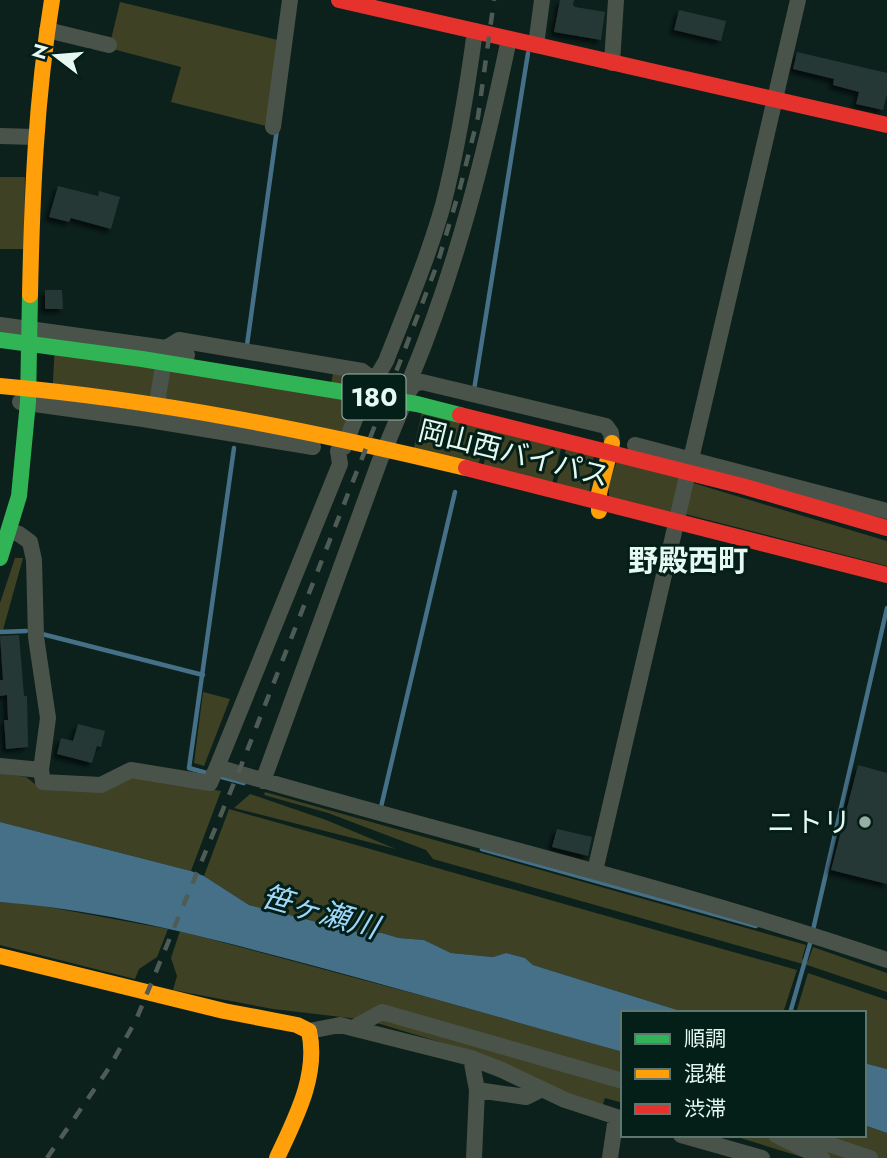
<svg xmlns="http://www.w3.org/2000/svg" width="887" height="1158" font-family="Jost,'Noto Sans JP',sans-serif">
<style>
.green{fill:#3e4124;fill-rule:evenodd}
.water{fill:#467088}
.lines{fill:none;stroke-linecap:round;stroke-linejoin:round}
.stream{stroke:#467088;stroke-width:4.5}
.building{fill:#263836;filter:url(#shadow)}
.street{stroke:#49534a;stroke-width:16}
.fast{stroke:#30b455;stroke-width:16}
.slow{stroke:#ff9f0a;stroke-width:16}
.jam{stroke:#e5322d;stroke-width:16}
.rail{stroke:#4f5c55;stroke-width:4.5;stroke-dasharray:12 12;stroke-linecap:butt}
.poi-dot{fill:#99ada7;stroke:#031f17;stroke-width:2.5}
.labels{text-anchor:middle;stroke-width:6;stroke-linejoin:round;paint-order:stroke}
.shield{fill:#031f17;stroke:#a1b8b0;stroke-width:2}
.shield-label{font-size:26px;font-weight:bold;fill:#e5f9f2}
.street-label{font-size:28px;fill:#e5f9f2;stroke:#031f17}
.poi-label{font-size:28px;fill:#e5f9f2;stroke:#031f17;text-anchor:end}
.neighbourhood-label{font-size:30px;font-weight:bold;fill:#e5f9f2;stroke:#031f17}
.water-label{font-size:30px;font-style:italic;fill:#9fd7fa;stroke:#031f17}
</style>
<defs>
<filter id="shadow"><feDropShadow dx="-4" dy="4" stdDeviation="2" flood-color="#0009"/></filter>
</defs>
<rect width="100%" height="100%" fill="#0c211c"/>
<path class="green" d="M120,2L282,41L270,127L171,102L181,67L109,48Z
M0,177H25L24,249H0Z
M55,341L159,352L149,407L52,402Z
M174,357L331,383L334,369L360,389L340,441L157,417Z
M424,403L593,443C596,465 587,484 590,505L411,461ZM491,418L495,420L480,479L475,477ZM564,437L569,438L553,496L549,495Z
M617,460L682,462L671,522L609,510V485Z
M693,483L887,541V566L685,514Z
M15,558H23L3,630H0V603Z
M203,692L230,699L204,766L194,763Z
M0,773L26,777L39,787L131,776L221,791L191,871L0,822Z
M265,792L806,945L802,959L808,961L813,947L887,973V992L810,966L433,859L426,850L328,813L264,795Z
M250,794L326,820L396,849L234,808Z
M229,809L797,970L783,1013H687L533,965L525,958L506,953L493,957L451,953L424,940L399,938L382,933L357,932L249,905L204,876Z
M0,902L32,904L168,929L157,957L139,969L135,979L0,945Z
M180,931L438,1000L623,1052V1103L605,1098L602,1107L566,1094L473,1052L367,1020L273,1009L173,990L177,976L171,958Z
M808,973L887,1000V1069L864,1063V1013H796Z
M864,1125L887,1133V1158H805L731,1135H864Z"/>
<path class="water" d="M0,822L191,871L204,876L249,905L357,932L382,933L399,938L424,940L451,953L493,957L506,953L525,958L533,965L687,1013H623V1052C519,1023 415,993 311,965C210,938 105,910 0,902Z
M864,1063L887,1069V1133L864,1125Z"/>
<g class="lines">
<path class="stream" d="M247,345L277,129
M474,390L528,53
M0,632L26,631
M42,634L203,675
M210,774L189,768L234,448
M218,776L244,783
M381,807L455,492
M482,849L756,926
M813,930L887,608
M790,1013L811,940"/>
</g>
<path class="building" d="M560,0H574L573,5L575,7L605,12L601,40L554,32Z
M679,10L726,21L721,41L674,30Z
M797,52L887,73V94L883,110L856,104L859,92L833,85L834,79L793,69Z
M58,186L98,196L99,191L120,197L111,229L71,218L69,222L49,217Z
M45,290H62L63,309H45Z
M19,635L24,696H27L28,747L6,749L4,720H8L7,695L0,696V680H3L0,636Z
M78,724L105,731L101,747L97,746L92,763L57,754L61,738L73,741Z
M858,765L887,773V884L831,870Z
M557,829L592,837L588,856L552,847Z"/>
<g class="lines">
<path class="street" d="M47,30L109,45
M536,45L542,0
M612,63L616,0
M273,127L290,0
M0,136L35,137
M0,325L166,348L187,355
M414,384L412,375C457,266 485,154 509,39
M20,402L143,419L313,447
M153,411L156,409L166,348L179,340L362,371L371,378
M635,445L887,511
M344,447L371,378L379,373L386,361C406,310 428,258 443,205C458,147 467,90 475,31
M338,451L340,464L217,767C440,833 667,885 887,960
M382,456L409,391L414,384L422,382L606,426L611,433L612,443
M9,531L19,534L30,542L34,560L36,637L48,718L41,770L43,782L101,785L131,770L210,783L217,767
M0,766L41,770
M263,781L380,460
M595,871L798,0
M353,1028L382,1012L623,1081
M309,1031L340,1025L471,1058L502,1070L565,1100L623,1119
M471,1058L477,1090L474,1158
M477,1090L526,1097L542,1089
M681,1135L762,1158
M776,1135L822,1158
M802,1135L870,1158
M610,1158L616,1117"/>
<path class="fast" d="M0,340L142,359L417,404L460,415
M0,558L19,496L28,402L30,295"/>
<path class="slow" d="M30,295C32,196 36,98 52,0
M0,386C158,400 312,431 466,468
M599,511V493L612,443
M0,956L224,1011L297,1025L309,1031C319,1075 295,1119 277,1158"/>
<path class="jam" d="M339,0L887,125
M460,415L742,486L887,528
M466,468L887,575"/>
<path class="rail" d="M47,1158L109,1068L136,1020L241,766L405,349L438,262L460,188L478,117L494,0"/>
</g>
<circle class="poi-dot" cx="865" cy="822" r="7"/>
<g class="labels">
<rect class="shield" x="342.5" y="374.5" width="63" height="45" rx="5"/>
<g class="shield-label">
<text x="374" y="406">180</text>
</g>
<g class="street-label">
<text transform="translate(514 453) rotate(14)" y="10">岡山西バイパス</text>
</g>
<g class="poi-label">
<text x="851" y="832">ニトリ</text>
</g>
<g class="neighbourhood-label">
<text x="688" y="571">野殿西町</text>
</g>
<g class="water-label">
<text transform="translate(320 912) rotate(16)" y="10">笹ヶ瀬川</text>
</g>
</g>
<rect x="621" y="1011" width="245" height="126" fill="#031f17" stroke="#5d766f" stroke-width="2"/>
<rect x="635" y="1034" width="35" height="10" fill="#30b455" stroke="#5d766f" stroke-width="2"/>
<text x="684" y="1046" font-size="21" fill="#e5f9f2">順調</text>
<rect x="635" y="1069" width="35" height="10" fill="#ff9f0a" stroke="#5d766f" stroke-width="2"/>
<text x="684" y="1081" font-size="21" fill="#e5f9f2">混雑</text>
<rect x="635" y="1104" width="35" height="10" fill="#e5322d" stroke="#5d766f" stroke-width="2"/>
<text x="684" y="1116" font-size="21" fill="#e5f9f2">渋滞</text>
<g transform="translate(56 56) rotate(286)" stroke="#031f17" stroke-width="5" paint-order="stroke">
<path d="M0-5L12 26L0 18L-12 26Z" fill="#e5f9f2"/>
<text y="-10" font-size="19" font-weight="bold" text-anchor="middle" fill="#e5f9f2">N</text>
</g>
</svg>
